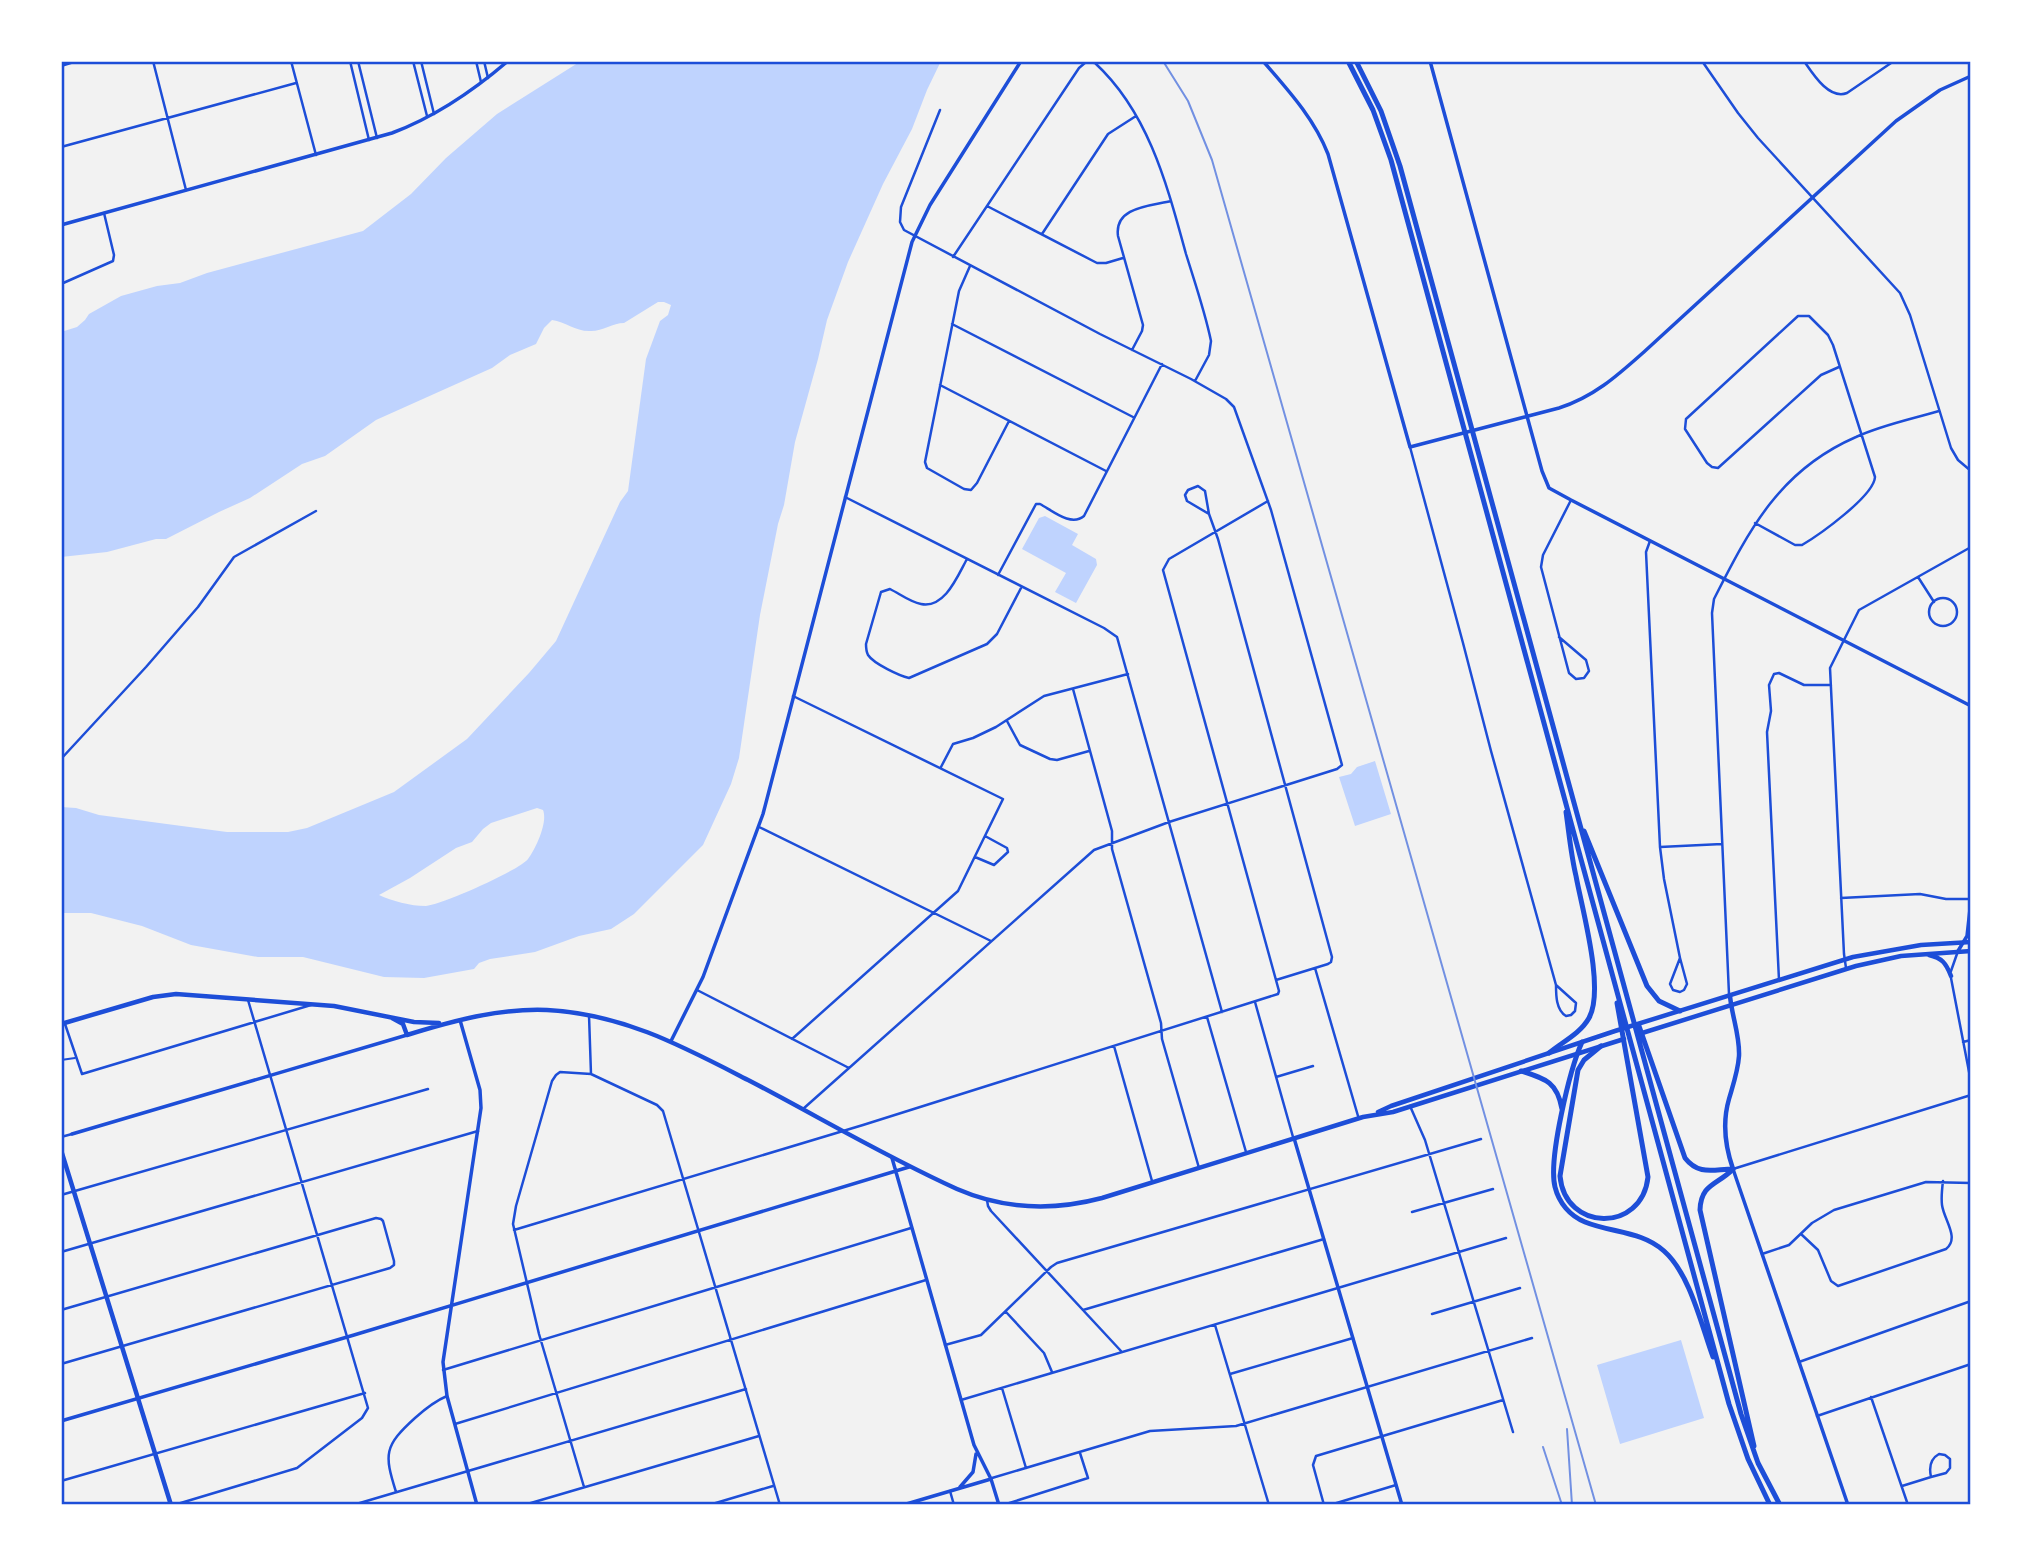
<svg xmlns="http://www.w3.org/2000/svg" width="2032" height="1566" font-family="Montserrat,sans-serif">
<style>
.water{fill:#bfd3fe;fill-rule:evenodd}
.lines{fill:none;stroke-linecap:round;stroke-linejoin:round}
.service{stroke:#1d4ed8;stroke-width:2}
.minor{stroke:#1d4ed8;stroke-width:2.5}
.tertiary{stroke:#1d4ed8;stroke-width:3.5}
.secondary{stroke:#1d4ed8;stroke-width:4.5}
.primary{stroke:#1d4ed8;stroke-width:4.5}
.motorway{stroke:#1d4ed8;stroke-width:5}
.rail{stroke:#7290e2;stroke-width:2}
.neatline{fill:none;stroke:#1d4ed8;stroke-width:2.5}
</style>
<rect width="100%" height="100%" fill="#f2f2f2"/>
<path class="water" d="M581,61H941L927,90L912,129L883,184L848,262L827,320L818,359L795,442L784,505L778,524L760,615L739,758L731,784L703,845L634,914L611,929L579,936L535,952L490,959L479,963L474,969L424,978L384,977L303,957H258L191,945L142,926L91,913H61V807L76,808L99,815L227,832H288L307,828L394,792L467,739L529,673L556,641L620,502L628,491L646,359L660,321L668,315L671,305L664,302H658L624,323C613,323 603,331 591,331C576,332 566,322 552,320L544,328L536,344L510,355L492,368L376,420L325,456L302,464L250,498L219,512L166,539H156L107,552L61,557V332L77,327L85,320L89,314L121,296L157,286L180,283L207,273L363,231L411,194L446,158L497,114ZM537,808L543,810C548,822 536,848 528,859C520,870 441,905 426,906C410,906 392,901 379,895L410,878L456,848L472,842L483,829L491,823Z
M1045,516L1078,534L1072,545L1096,559L1097,565L1076,603L1055,592L1066,573L1022,549L1039,518Z
M1375,761L1391,814L1355,826L1339,777L1351,774L1357,767Z
M1681,1340L1704,1418L1620,1444L1597,1365Z"/>
<g class="lines">
<path class="service" d="M61,1060L75,1058"/>
<path class="minor" d="M153,61L186,190
M291,61L316,155
M350,61L369,140
M358,61L377,138
M413,61L427,116
M421,61L434,114
M476,61L481,82
M484,61L488,78
M1702,61L1738,113L1758,138L1900,293L1910,315L1951,448L1958,460L1971,471
M1804,61C1813,74 1829,100 1847,93L1894,61
M61,66L77,61
M61,147L296,83
M987,206L1097,263H1106L1123,258
M1042,234L1108,134L1136,116
M953,257L1079,68L1086,62L1095,63C1149,113 1167,185 1186,254C1195,283 1205,312 1211,341L1209,355L1195,381
M970,266L959,291L925,462L927,468L964,489L971,490L977,483L1009,421
M61,284L113,261L114,255L104,213
M952,324L1133,417
M1132,350L1142,331L1143,325L1118,236C1114,207 1150,206 1171,201
M940,385L1106,471
M1410,447L1463,643L1491,751L1556,985C1556,995 1556,1010 1566,1016L1571,1015L1575,1011L1576,1003L1556,985
M845,497L1104,628L1117,637L1222,1012
M1209,514L1187,501L1185,495L1188,490L1198,486L1205,491L1209,514L1218,539L1332,957L1331,962L1328,964L1276,980
M1755,523L1795,545H1802C1819,535 1874,496 1875,477L1833,345L1828,335L1809,316H1798L1686,419L1685,429L1707,463L1712,467L1718,468L1821,375L1839,367
M1650,541L1646,552L1660,847L1664,879L1680,958
M967,559C958,575 945,609 921,604C910,602 900,594 890,589L881,592L866,644C866,649 866,651 868,655C874,664 900,676 909,678L987,644L997,634L1021,588
M998,575L1036,504H1040C1053,511 1071,527 1084,516L1162,364
M1918,577L1934,602
M1929 612a14 14 0 1 1 28 0a14 14 0 1 1-28 0Z
M1559,637L1586,660L1589,671L1584,678L1576,679L1569,673L1541,567L1543,555L1571,500
M1073,689L1112,831V849L1161,1023L1162,1039L1199,1168
M1007,721L1020,745L1050,759L1057,760L1089,751
M61,759L146,667L198,607L234,557L316,511
M941,767L953,744L973,738L996,727L1044,696L1128,674
M759,827L991,941
M1660,847L1722,844
M975,857L994,865L1008,852L1007,848L985,836
M1841,898L1920,894L1946,899H1970
M1680,958L1687,984L1684,990L1680,992L1673,990L1670,984Z
M1315,968L1358,1116
M1846,968L1844,954L1830,668L1859,610L1971,547
M1951,971L1958,951
M1951,978L1971,1082
M1779,980L1767,732L1771,711L1769,685L1774,674L1779,673L1804,685H1831
M697,990L849,1068
M1729,994L1712,613L1714,599C1750,528 1780,470 1856,437C1882,425 1912,419 1939,411
M1255,1002L1293,1137
M589,1015L591,1074
M1207,1017L1246,1152
M65,1024L82,1074L311,1005
M792,1039L958,891L1003,799L793,696
M1963,1042L1971,1040
M1114,1046L1152,1181
M1276,1077L1313,1066
M1410,1106L1425,1140L1513,1432
M803,1109L1094,850L1169,822L1337,769L1342,765L1271,510L1234,407L1226,399L1191,379L1100,334L904,230L900,222L901,207L940,110
M61,1137L72,1134
M1733,1169L1971,1095
M61,1195L428,1089
M987,1200L988,1206L991,1211L1121,1351
M1412,1212L1493,1189
M514,1230L863,1125L1278,994L1279,991L1163,570L1169,559L1268,501
M1801,1234L1818,1250L1831,1281L1838,1286L1946,1249C1960,1238 1944,1220 1942,1205C1941,1197 1942,1189 1943,1181
M61,1252L478,1131
M1762,1254L1789,1245L1812,1223L1834,1210L1926,1182L1971,1183
M61,1310L376,1218L381,1219L383,1221L394,1261V1265L390,1268L61,1364
M1083,1310L1324,1239
M1006,1312L1044,1353L1052,1372
M1432,1314L1520,1288
M1215,1325L1269,1505
M945,1345L981,1335L1051,1267L1057,1263L1481,1139
M1799,1362L1971,1301
M443,1370L911,1228
M1230,1374L1353,1338
M1002,1388L1026,1468
M1871,1397L1908,1505
M961,1400L1506,1238
M1817,1416L1971,1364
M455,1424L926,1280
M1939,1454L1945,1455L1950,1459V1468L1946,1473L1931,1477C1929,1468 1930,1459 1939,1454Z
M992,1478L1150,1431L1236,1426L1532,1338
M61,1481L365,1393
M1902,1486L1931,1477
M584,1487L539,1334L513,1224L516,1206L552,1081L556,1075L560,1072L591,1074L657,1105L663,1111L780,1505
M950,1491L954,1505
M396,1492C384,1454 384,1446 415,1418C425,1409 435,1401 447,1396
M174,1505L297,1468L362,1418L368,1408L248,1000
M353,1505L746,1389
M524,1505L759,1436
M709,1505L773,1486
M1003,1505L1088,1478L1080,1453
M1324,1505L1313,1465L1316,1456L1503,1400
M1330,1505L1396,1485"/>
<path class="tertiary" d="M1263,61C1288,90 1314,118 1328,154L1410,447L1559,408C1594,397 1618,375 1645,351L1896,121L1940,90L1971,76
M1430,61L1542,471L1549,488L1571,500L1971,706
M61,225L392,133C435,117 473,91 508,61
M1958,951L1967,936L1971,900
M460,1020L480,1090L481,1108L443,1362L447,1396L477,1505
M671,1041L703,977L763,814L912,242L930,205L1021,61
M72,1134L407,1035
M1294,1138L1402,1505
M892,1158L974,1445L991,1479L999,1505
M1733,1169L1848,1505
M61,1421L354,1335L909,1167
M960,1487L973,1472L976,1454
M903,1505L991,1479"/>
<path class="secondary" d="M1730,996C1732,1017 1740,1036 1739,1056C1738,1071 1733,1085 1729,1099C1722,1123 1725,1146 1733,1169"/>
<path class="primary" d="M1929,955C1942,958 1946,963 1951,976
M392,1018L403,1024L407,1035C452,1021 499,1008 547,1010C624,1014 684,1047 750,1081C819,1117 886,1157 957,1189C1003,1209 1053,1211 1102,1198L1363,1117L1393,1112L1624,1039
M61,1024L153,997L176,994L334,1006L414,1022L439,1023
M1639,1034L1856,966L1901,956L1971,951
M1378,1112L1391,1106L1615,1031L1853,957L1921,945L1971,942
M61,1150L171,1505"/>
<path class="motorway" d="M1348,61L1373,110L1391,160L1729,1404L1748,1459L1770,1505
M1356,61L1381,111L1400,166L1741,1414L1758,1463L1780,1505
M1584,831L1647,986L1659,1001L1680,1011
M1639,1026L1685,1158C1699,1176 1714,1169 1733,1169
M1582,1042C1570,1069 1548,1159 1555,1187C1559,1203 1570,1216 1585,1222C1612,1233 1642,1231 1664,1251C1690,1274 1701,1324 1713,1357
M1601,1046L1584,1060L1578,1070L1560,1176C1565,1232 1642,1233 1648,1177L1617,1003
M1549,1053C1562,1042 1580,1034 1589,1018C1605,989 1582,909 1576,876C1571,855 1569,833 1566,812
M1521,1071C1546,1079 1557,1082 1562,1109
M1733,1169C1718,1185 1701,1183 1700,1210L1754,1446"/>
<path class="rail" d="M1163,61L1188,101L1212,160L1596,1505
M1567,1429L1572,1505
M1543,1447L1562,1505"/>
</g>
<rect width="2032" height="1566" fill="none" stroke="#ffffff" stroke-width="126"/>
<rect x="63" y="63" width="1906" height="1440" class="neatline"/>
</svg>
